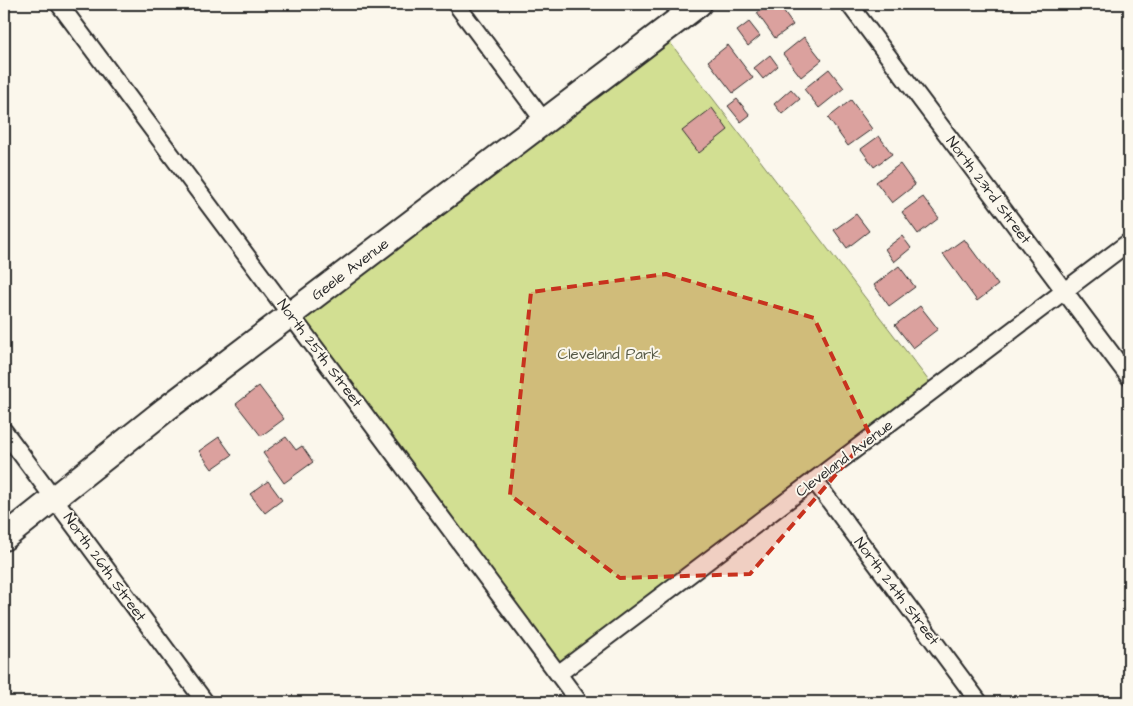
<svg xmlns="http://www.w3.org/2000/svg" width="1133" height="706" font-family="'Architects Daughter',sans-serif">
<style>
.green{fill:#d2df92;stroke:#7e855e}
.building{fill:#dba19e;stroke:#2b2b2b}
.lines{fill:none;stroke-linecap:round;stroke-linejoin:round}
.street-casing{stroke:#2b2b2b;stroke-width:20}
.secondary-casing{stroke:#2b2b2b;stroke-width:28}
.street{stroke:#fbf7ec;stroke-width:16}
.secondary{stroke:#fbf7ec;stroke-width:24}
.marked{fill:#c8321e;fill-opacity:0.2;stroke:#c8321e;stroke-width:4;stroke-dasharray:10 6;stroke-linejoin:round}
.labels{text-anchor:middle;stroke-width:4;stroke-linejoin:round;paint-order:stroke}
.street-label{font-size:15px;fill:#2b2b2b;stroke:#fbf7ec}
.park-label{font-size:15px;fill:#555845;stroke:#fbf7ec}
</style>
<rect width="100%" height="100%" fill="#fbf7ec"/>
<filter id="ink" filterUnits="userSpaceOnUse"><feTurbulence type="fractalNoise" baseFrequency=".02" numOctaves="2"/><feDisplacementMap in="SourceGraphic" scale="10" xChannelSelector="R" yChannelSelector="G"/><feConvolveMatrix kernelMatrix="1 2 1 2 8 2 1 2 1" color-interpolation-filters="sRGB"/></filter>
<g filter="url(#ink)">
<path class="green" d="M662,32L935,389L558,674L291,314Z"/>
<path class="building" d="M770,4H778L793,25L775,38L757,13Z
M749,22L760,36L748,46L737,31Z
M804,37L822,60L801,77L783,54Z
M728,45L753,78L733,93L708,61Z
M770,55L778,66L763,79L754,68Z
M829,69L844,88L819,108L804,89Z
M791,89L800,99L782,114L774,104Z
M737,99L750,115L741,122L728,106Z
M851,100L872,129L848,146L828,118Z
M712,108L728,130L699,153L682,131Z
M879,136L892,154L874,167L861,149Z
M900,164L915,185L892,203L876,182Z
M923,197L939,218L918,234L902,212Z
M856,214L869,231L847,248L834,230Z
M902,236L911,248L894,262L885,249Z
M964,239L998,285L977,301L943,254Z
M899,266L915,287L889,306L874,285Z
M920,306L938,329L913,348L895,325Z
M259,386L284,419L261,436L236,404Z
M219,437L232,455L212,469L199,451Z
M286,437L296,450L302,446L313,462L284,483L263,453Z
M268,481L282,500L265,513L250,494Z"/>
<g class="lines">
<g class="street-casing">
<path id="street" d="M59,4L579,702
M456,4L544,121
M849,4L1129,377
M4,431L205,702
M814,480L979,702
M558,674L1129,242"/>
</g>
<g class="secondary-casing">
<path id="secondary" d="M4,538L166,409L699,4"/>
</g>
<use href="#street" class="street"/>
<use href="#secondary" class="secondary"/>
</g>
</g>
<path class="marked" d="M666,274L814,318L870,435L750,574L620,578L510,495L531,292Z"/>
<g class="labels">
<g class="street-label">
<text transform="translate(989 190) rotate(53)" y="5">North 23rd Street</text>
<text transform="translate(350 269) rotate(-37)" y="5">Geele Avenue</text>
<text transform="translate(320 353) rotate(53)" y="5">North 25th Street</text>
<text transform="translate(844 458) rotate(-37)" y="5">Cleveland Avenue</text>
<text transform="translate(105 567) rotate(54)" y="5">North 26th Street</text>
<text transform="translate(897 591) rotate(53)" y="5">North 24th Street</text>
</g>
<g class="park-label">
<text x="609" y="359">Cleveland Park</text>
</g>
</g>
<rect width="1133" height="706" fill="none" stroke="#fbf7ec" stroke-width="20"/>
<rect x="10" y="10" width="1113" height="686" fill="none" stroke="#2b2b2b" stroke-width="2" filter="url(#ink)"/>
</svg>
